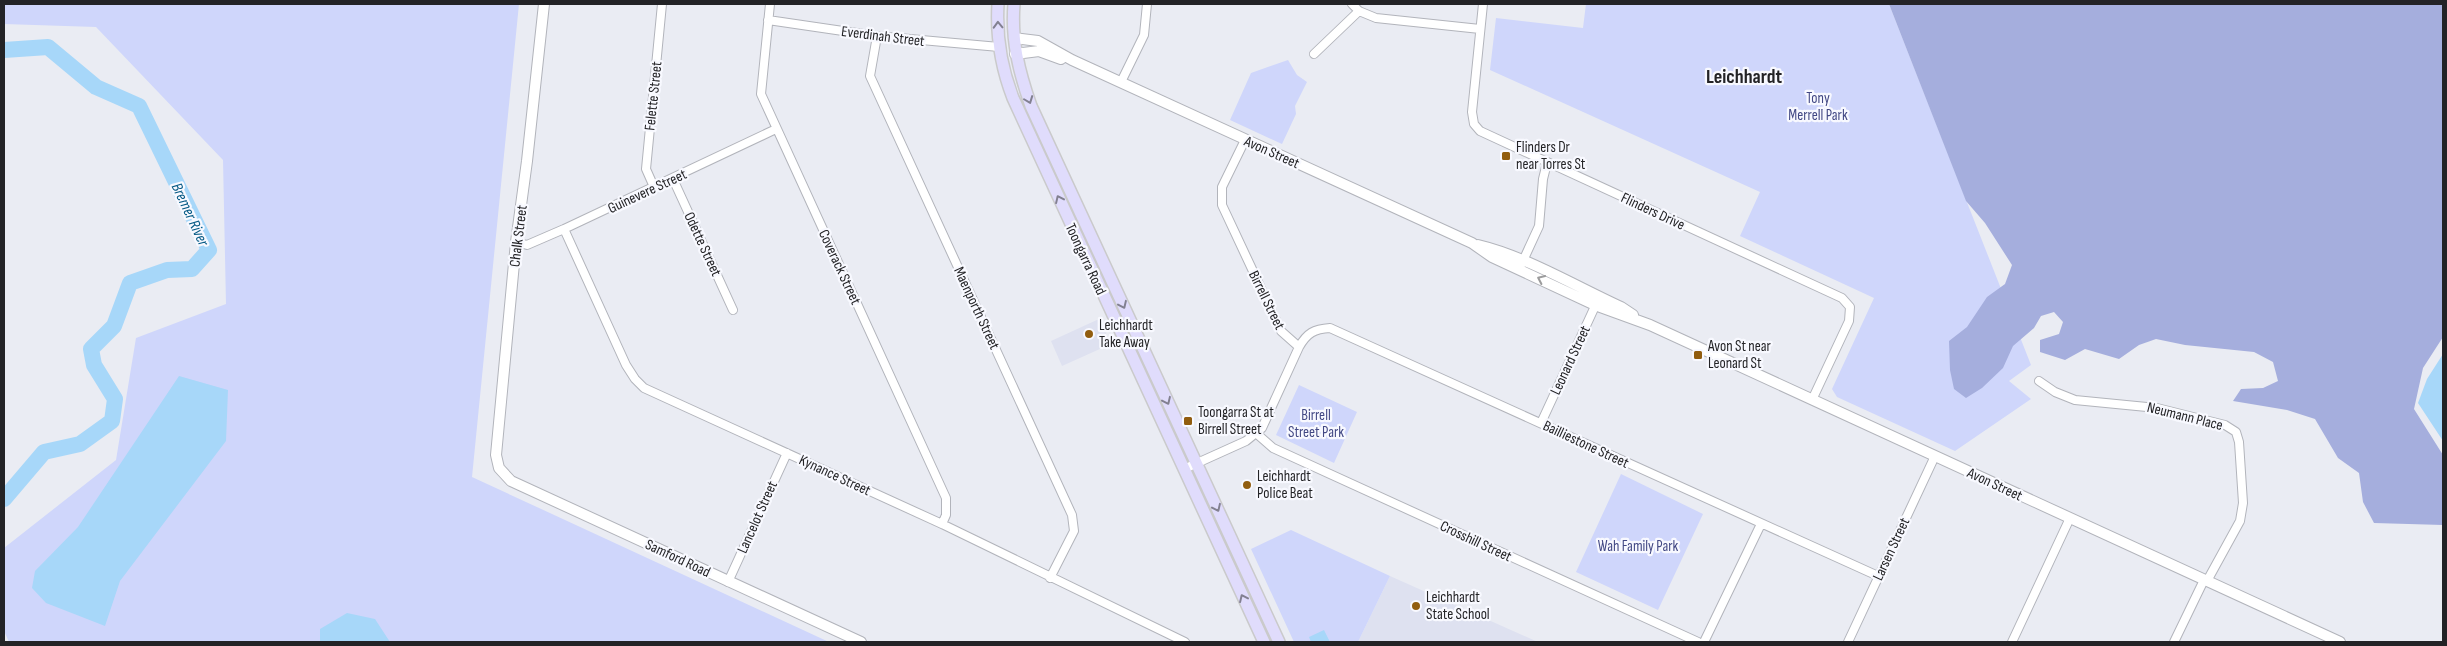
<svg xmlns="http://www.w3.org/2000/svg" width="2447" height="646" font-family="'Sofia Sans Condensed',sans-serif">
<style>
.built{fill:#dee1f0}
.green{fill:#cfd6fb}
.forest{fill:#a5aedd}
.water{fill:#a7d7f9}
.lines{fill:none;stroke-linecap:round;stroke-linejoin:round}
.river{stroke:#a7d7f9;stroke-width:16}
.street-casing{stroke:#b2b4bb;stroke-width:10}
.secondary-casing{stroke:#b2b4bb;stroke-width:12}
.primary-casing{stroke:#cacacb;stroke-width:14}
.street{stroke:#fff;stroke-width:8}
.secondary{stroke:#fff;stroke-width:10}
.primary{stroke:#e0dcfc;stroke-width:11}
.oneway{stroke:#828091}
.oneway2{stroke:#9c9c9d}
.poi-dot{fill:#915d0f;stroke:#f8f9ff;stroke-width:2}
.labels{text-anchor:middle;stroke-width:4.5;stroke-linejoin:round;paint-order:stroke}
.street-label{font-size:15px;fill:#232326;stroke:#f8f9ff}
.park-label{font-size:15px;fill:#424884;stroke:#f8f9ff}
.poi-label{font-size:15px;fill:#232326;stroke:#f8f9ff;text-anchor:start}
.water-label{font-size:16px;font-style:italic;fill:#075b86;stroke:#f8f9ff}
.district-label{font-size:20px;font-weight:bold;fill:#232326;stroke:#f8f9ff}
</style>
<rect width="100%" height="100%" fill="#eaecf3"/>
<path class="built" d="M1099,319L1111,344L1062,366L1051,341Z
M1390,576L1538,642H1358Z"/>
<path class="green" d="M4,4H519L472,477L829,642H9L4,631V548L116,460L136,338L226,304L223,160L96,27L4,24Z
M1586,4H1889L2031,365L2009,381L2031,399L1955,451L1837,397L1832,389L1874,298L1740,236L1760,192L1490,70L1496,18L1583,28Z
M1288,60L1297,75L1307,82L1295,106L1296,114L1282,144L1230,120L1251,73Z
M1299,385L1357,412L1334,463L1276,435Z
M1621,474L1703,514L1658,610L1576,572Z
M1291,530L1390,576L1358,642H1294L1251,549Z"/>
<path class="forest" d="M1889,4H2443V337L2423,368L2414,409L2443,455V525L2374,523L2363,502L2359,473L2338,458L2315,419L2287,410L2233,401L2241,389L2263,388L2278,381L2273,362L2254,352L2185,345L2156,339L2139,345L2119,359L2085,349L2065,360L2040,352V340L2059,334L2063,322L2054,312L2041,316L2034,328L2013,346L2003,368L1982,388L1966,398L1954,389L1950,370L1949,341L1967,327L1987,297L2005,284L2012,265L1985,223L1966,201Z"/>
<path class="water" d="M2443,354V441L2418,403L2427,379Z
M179,376L228,390L226,441L120,581L105,626L46,603L32,588L35,571L78,527Z
M347,613L375,619L390,642H320V629Z
M1324,630L1330,642H1311L1309,637Z"/>
<g class="lines">
<path class="river" d="M4,50L48,47L96,87L139,106L209,250L192,269L167,270L130,283L114,326L91,349L94,365L115,399L112,421L80,444L44,452L4,499"/>
<g class="street-casing">
<path id="street" d="M770,4L761,94L946,498V515L942,524
M1352,4L1359,11L1376,18L1480,29
M1483,4L1472,112L1474,124L1480,131L1842,298L1850,307L1849,321L1812,400
M768,20L877,36L999,47
M877,36L870,76L1072,515L1074,531L1050,578
M1314,54L1359,11
M1121,82L1144,35L1147,4
M673,179L733,310
M654,187L646,169L662,4
M564,229L626,365L635,379L644,388L942,524L1185,642
M516,242L527,245L564,229L776,129
M1522,263L1539,226L1543,179L1547,163
M1299,347C1307,333 1314,329 1330,328L1878,576
M2039,381L2055,392L2075,400L2157,408L2225,425L2236,432L2239,442L2243,503L2240,521L2207,581
M1541,423L1597,302
M1257,434L1273,448L1698,642
M1184,469L1246,441L1262,428L1299,347L1281,331L1222,205V187L1245,140
M728,582L787,453
M1704,642L1761,524
M1848,642L1935,456
M2012,642L2070,518
M2174,642L2204,580"/>
</g>
<g class="secondary-casing">
<path id="secondary" d="M544,4L527,161L516,242L496,455L499,468L511,481L861,642
M1014,38L1038,41L1072,60L1472,243L1492,257L1595,305L1650,325L2340,642
M1015,54L1039,51L1061,59
M1478,245C1525,256 1577,287 1621,307L1633,315"/>
</g>
<g class="primary-casing">
<path id="primary" d="M998,4C996,37 1001,67 1013,98L1264,642
M1014,4C1011,40 1019,72 1031,106L1279,642"/>
</g>
<use href="#street" class="street"/>
<use href="#secondary" class="secondary"/>
<use href="#primary" class="primary"/>
</g>
<defs><path id="oneway-chevron" d="M-2-3.5L2.5 0L-2 3.5" fill="none" stroke-width="1.6" stroke-linecap="round" stroke-linejoin="round" transform="scale(1.25)"/></defs>
<g class="oneway">
<use href="#oneway-chevron" transform="translate(998 25) rotate(-92)"/>
<use href="#oneway-chevron" transform="translate(1029 100) rotate(69)"/>
<use href="#oneway-chevron" transform="translate(1059 199) rotate(-115)"/>
<use href="#oneway-chevron" transform="translate(1123 305) rotate(65)"/>
<use href="#oneway-chevron" transform="translate(1167 401) rotate(65)"/>
<use href="#oneway-chevron" transform="translate(1217 508) rotate(65)"/>
<use href="#oneway-chevron" transform="translate(1243 598) rotate(-115)"/>
</g>
<use class="oneway2" href="#oneway-chevron" transform="translate(1541 279) rotate(-155)"/>
<g class="poi-dot">
<rect x="1501" y="151" width="10" height="10" rx="2.5"/>
<circle cx="1089" cy="334" r="5"/>
<rect x="1693" y="350" width="10" height="10" rx="2.5"/>
<rect x="1183" y="416" width="10" height="10" rx="2.5"/>
<circle cx="1247" cy="485" r="5"/>
<circle cx="1416" cy="606" r="5"/>
</g>
<g class="labels">
<g class="street-label">
<text transform="translate(883 36) rotate(7)" y="5">Everdinah Street</text>
<text transform="translate(653 96) rotate(-84)" y="5">Felette Street</text>
<text transform="translate(1272 152) rotate(24)" y="5">Avon Street</text>
<text transform="translate(647 191) rotate(-25)" y="5">Guinevere Street</text>
<text transform="translate(1653 211) rotate(25)" y="5">Flinders Drive</text>
<text transform="translate(518 236) rotate(-83)" y="5">Chalk Street</text>
<text transform="translate(703 244) rotate(65)" y="5">Odette Street</text>
<text transform="translate(1086 259) rotate(65)" y="5">Toongarra Road</text>
<text transform="translate(840 267) rotate(65)" y="5">Coverack Street</text>
<text transform="translate(1267 300) rotate(64)" y="5">Birrell Street</text>
<text transform="translate(977 308) rotate(65)" y="5">Maenporth Street</text>
<text transform="translate(1570 360) rotate(-65)" y="5">Leonard Street</text>
<text transform="translate(2185 416) rotate(14)" y="5">Neumann Place</text>
<text transform="translate(1586 444) rotate(25)" y="5">Bailliestone Street</text>
<text transform="translate(835 475) rotate(25)" y="5">Kynance Street</text>
<text transform="translate(1995 484) rotate(25)" y="5">Avon Street</text>
<text transform="translate(757 517) rotate(-66)" y="5">Lancelot Street</text>
<text transform="translate(1476 541) rotate(25)" y="5">Crosshill Street</text>
<text transform="translate(1891 549) rotate(-65)" y="5">Larsen Street</text>
<text transform="translate(678 558) rotate(25)" y="5">Samford Road</text>
</g>
<g class="park-label">
<text x="1818" y="103">Tony<tspan x="1818" dy="17">Merrell Park</tspan></text>
<text x="1316" y="420">Birrell<tspan x="1316" dy="17">Street Park</tspan></text>
<text x="1638" y="551">Wah Family Park</text>
</g>
<g class="poi-label">
<text x="1516" y="152">Flinders Dr<tspan x="1516" dy="17">near Torres St</tspan></text>
<text x="1099" y="330">Leichhardt<tspan x="1099" dy="17">Take Away</tspan></text>
<text x="1708" y="351">Avon St near<tspan x="1708" dy="17">Leonard St</tspan></text>
<text x="1198" y="417">Toongarra St at<tspan x="1198" dy="17">Birrell Street</tspan></text>
<text x="1257" y="481">Leichhardt<tspan x="1257" dy="17">Police Beat</tspan></text>
<text x="1426" y="602">Leichhardt<tspan x="1426" dy="17">State School</tspan></text>
</g>
<g class="water-label">
<text transform="translate(191 214) rotate(65)" y="6">Bremer River</text>
</g>
<g class="district-label">
<text x="1744" y="83">Leichhardt</text>
</g>
</g>
<rect width="2447" height="646" fill="none" stroke="#232326" stroke-width="10"/>
</svg>
